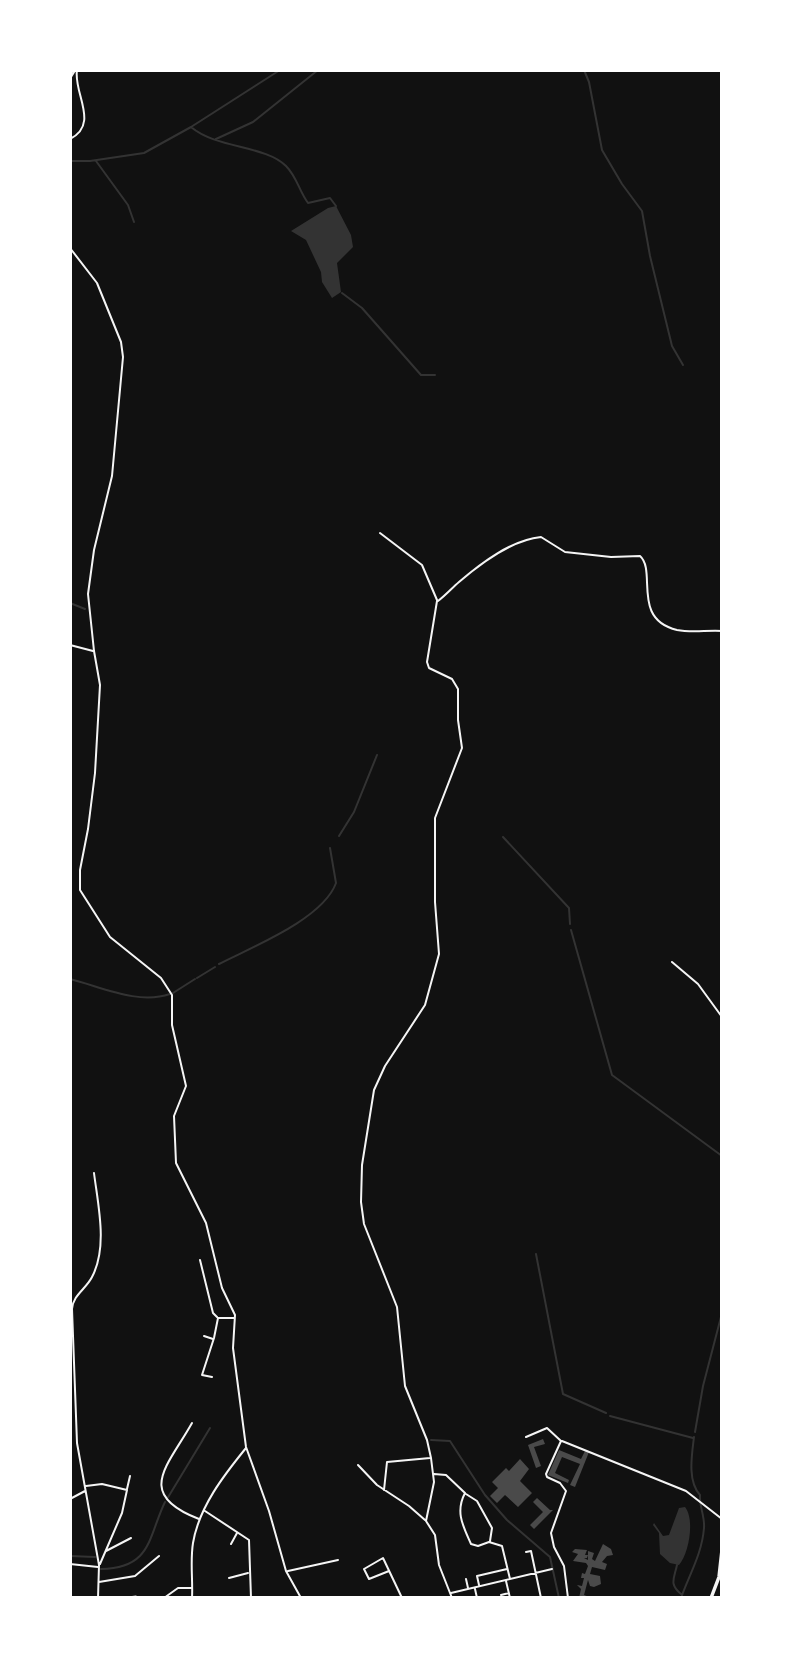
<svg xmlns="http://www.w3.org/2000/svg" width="792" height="1668" font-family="'Fira Sans',sans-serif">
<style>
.water{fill:#333}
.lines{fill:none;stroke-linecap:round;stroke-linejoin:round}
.stream{stroke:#333;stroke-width:2}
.building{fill:#4a4a4a}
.service{stroke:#f5f5f5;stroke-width:1}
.minor{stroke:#f5f5f5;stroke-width:2}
.tertiary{stroke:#f5f5f5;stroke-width:2.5}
.secondary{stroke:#f5f5f5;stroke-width:3.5}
</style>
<rect width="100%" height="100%" fill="#111"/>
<path class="water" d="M336,206L351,235L353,247L337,263L341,292L332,298L322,282L321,272L306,240L291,231L328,208Z
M685,1507C695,1519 689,1554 679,1565L670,1563L660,1554L659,1533L653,1525L654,1523L663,1536L669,1535L679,1508Z"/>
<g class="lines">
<path class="stream" d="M584,70L589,82L602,150L622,184L642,211L650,256L672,346L683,365
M191,127C217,149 265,145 286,166C297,177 299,191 308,203L330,198L336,206
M216,139L253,122L318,70
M70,161H90L144,153L191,127L280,70
M96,161L128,205L134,222
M342,293L362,308L421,375H435
M70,603L85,609
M339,836L354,812L377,755
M503,837L569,908L570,924
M571,930L612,1075L722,1156
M219,964C252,947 323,919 336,883L330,848
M197,978L215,967
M70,979C102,987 138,1005 170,994
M173,993L195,979
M536,1254L563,1394L606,1413
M610,1416L693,1438
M695,1432L703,1386L722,1313
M431,1440L450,1441L485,1495L507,1520L550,1557L559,1598
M167,1499L210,1428
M70,1556L95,1557
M677,1565C674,1579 669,1584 681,1594
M101,1569C152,1568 148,1537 165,1502
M681,1598C689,1575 702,1554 704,1528C705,1516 699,1506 700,1495C687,1481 692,1454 694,1437"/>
</g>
<path class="building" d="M543,1439L545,1444L534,1447L541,1466L536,1468L528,1445Z
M559,1450L581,1459L585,1451L589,1452L575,1487L570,1485L580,1464L562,1457L555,1473L569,1480L568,1483L548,1475Z
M520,1459L529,1469L520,1481L532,1493L518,1507L505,1495L497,1503L490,1496L498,1488L492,1482L506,1468L509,1471Z
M537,1498L550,1510H553L534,1529L530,1525L543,1512L533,1502Z
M603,1544L611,1549L613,1555L607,1556L602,1562L607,1564L605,1570L592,1567L590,1574L600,1576L601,1584L594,1587L590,1586L588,1580L584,1595L592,1598H579L581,1589L577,1585L582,1586L584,1578H581L582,1573L585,1574L588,1566L586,1563L573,1561L578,1554L572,1552L575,1549L587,1550L585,1555H588L587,1558H584L588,1560V1551L594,1553L592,1559L595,1561Z"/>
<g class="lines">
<path class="service" d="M120,1598L136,1596"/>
<path class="minor" d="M70,139C100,124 73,93 77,70
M70,248L97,283L121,342L123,357L112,476L94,550L88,594L94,651L100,685L95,773L88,829L80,870V890L110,937L161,978L172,995V1025L186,1086L174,1116L176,1163L206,1223L222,1288L235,1315L233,1348L246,1447L269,1511L286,1571L301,1598
M380,533L422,565L437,600
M437,601L427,662L429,668L452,679L458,689V720L462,748L435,818V902L439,954L425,1005L385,1066L374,1090L362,1165L361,1202L364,1224L397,1307L405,1386L427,1440L431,1458L434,1482L426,1521L435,1535L439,1565L452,1598
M438,601C446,595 452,588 459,582C481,563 511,540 541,537L565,552L611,557L640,556C657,571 631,619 677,630C692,633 707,630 722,631
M70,645L93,651
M672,962L698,984L722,1017
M94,1173C98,1205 108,1247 92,1277C86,1289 73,1295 72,1309L77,1443L99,1565L98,1598
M200,1260L213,1313L217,1317
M204,1336L213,1339
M212,1377L202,1375L214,1338L218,1318H234
M192,1423C168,1466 134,1494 199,1519
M526,1437L547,1428L561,1441L546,1474L547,1477L560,1483L566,1491L551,1533L554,1547L564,1566L568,1598
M562,1441L686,1491L722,1519
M358,1465L377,1485L409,1506L425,1520
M434,1474L446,1475L465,1493C455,1512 463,1526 471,1544L478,1546L489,1542L502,1546L510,1579
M86,1486L102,1484L127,1490L122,1513L100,1564
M127,1489L130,1476
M384,1490L387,1462L430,1458
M466,1494L477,1501L492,1528L490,1541
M70,1499L85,1491
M205,1511L249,1540L251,1598
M231,1544L237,1533
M106,1551L131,1538
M526,1552L531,1551L541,1598
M70,1553L71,1551
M70,1564L98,1567
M288,1571L338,1560
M389,1571L369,1579L364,1569L383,1558L402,1598
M229,1578L248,1573
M466,1579L468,1588
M506,1581L510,1598
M99,1582L135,1576L159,1556
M479,1585L477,1576L507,1569
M475,1589L477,1598
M451,1593L552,1569
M501,1595L509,1593
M164,1598L178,1588H191
M192,1598C193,1580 190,1561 193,1543C199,1507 224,1475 246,1448"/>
<path class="tertiary" d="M70,78L75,70"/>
<path class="secondary" d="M711,1598L719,1577L722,1550"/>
</g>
<rect width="792" height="1668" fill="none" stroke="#ffffff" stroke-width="144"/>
</svg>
